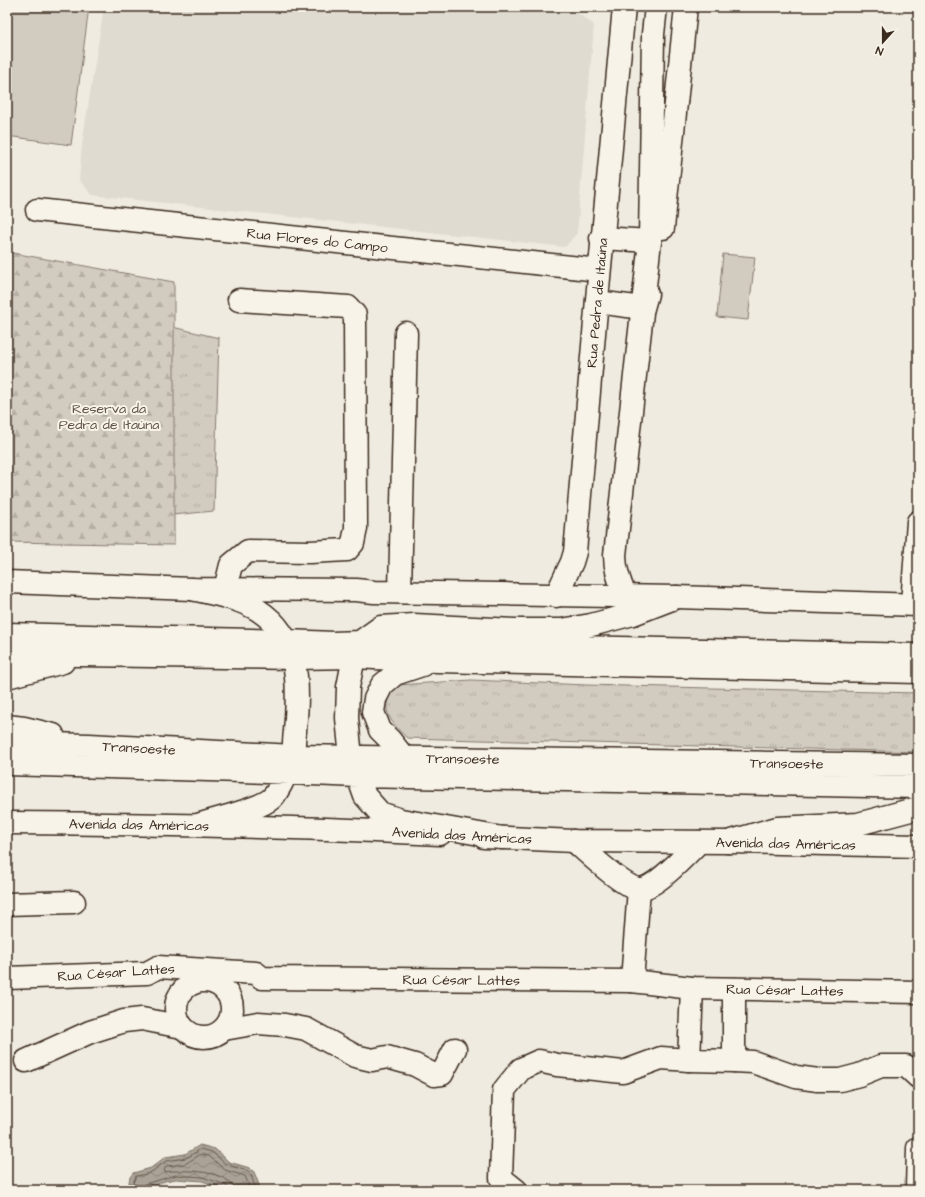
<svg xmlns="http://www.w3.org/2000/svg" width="925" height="1197" font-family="'Architects Daughter',sans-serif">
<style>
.built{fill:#e0dbd0}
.grass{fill:url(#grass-tufts);stroke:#867a6f}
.forest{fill:url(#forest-firs);stroke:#867a6f}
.pitch{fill:#d1cbc0;stroke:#867a6f}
.water{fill:url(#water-waves);stroke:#7e7266}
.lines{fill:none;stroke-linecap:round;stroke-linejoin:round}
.shore{stroke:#675a4e;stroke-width:1}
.minor-casing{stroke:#3b2a1e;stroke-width:25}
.major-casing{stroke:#3b2a1e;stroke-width:25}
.highway-casing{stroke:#3b2a1e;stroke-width:25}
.minor{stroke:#f7f3e8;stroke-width:22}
.major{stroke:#f7f3e8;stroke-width:22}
.highway{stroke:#f7f3e8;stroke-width:22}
.labels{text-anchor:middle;stroke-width:4;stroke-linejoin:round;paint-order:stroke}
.street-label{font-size:14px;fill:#3b2a1e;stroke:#f7f3e8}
.park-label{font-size:14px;fill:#605246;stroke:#f7f3e8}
</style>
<defs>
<pattern id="grass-tufts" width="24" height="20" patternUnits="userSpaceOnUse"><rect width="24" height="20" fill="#d1cbc0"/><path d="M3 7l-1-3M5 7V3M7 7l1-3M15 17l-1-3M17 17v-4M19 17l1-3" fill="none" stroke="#b4aea5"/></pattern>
<pattern id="forest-firs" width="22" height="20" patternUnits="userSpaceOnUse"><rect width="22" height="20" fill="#d1cbc0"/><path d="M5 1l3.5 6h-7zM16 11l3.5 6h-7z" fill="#b4aea5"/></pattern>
<pattern id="water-waves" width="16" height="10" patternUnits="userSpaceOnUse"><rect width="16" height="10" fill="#aaa296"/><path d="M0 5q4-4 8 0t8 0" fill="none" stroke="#8c847a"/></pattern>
</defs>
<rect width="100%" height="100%" fill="#efebe0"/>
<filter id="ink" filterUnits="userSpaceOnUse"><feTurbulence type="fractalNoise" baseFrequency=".025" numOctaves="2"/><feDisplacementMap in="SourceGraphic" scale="8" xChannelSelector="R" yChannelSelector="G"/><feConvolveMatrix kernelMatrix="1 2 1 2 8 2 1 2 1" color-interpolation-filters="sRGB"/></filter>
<g filter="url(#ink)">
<path class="built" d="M104,7H531L576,12L594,25L577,233L565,247L92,195L79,180L82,144Z"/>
<path class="grass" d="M7,288L219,338L214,511L131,519Z
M471,680L586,685L918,693V752L407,738C389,721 377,706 398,685Z"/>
<path class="forest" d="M7,252L174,282V545L7,542Z"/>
<path class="pitch" d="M7,7H89L71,145L7,136Z
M723,254L755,257L748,320L717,317Z"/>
<path class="water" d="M200,1145L215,1149L229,1162L250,1168L254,1172L261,1190H228L202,1181L176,1179L165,1181L142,1190H121L128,1187L130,1177L133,1173L151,1168L165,1157L185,1154Z"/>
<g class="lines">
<path class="shore" d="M130,1190L136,1176L147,1174L153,1171L166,1161L186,1158L201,1149L212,1152L227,1165L248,1171L251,1175L256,1190
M141,1190L142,1186L145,1184L176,1175L202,1177L226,1185L229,1190
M234,1190C232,1170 180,1169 165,1172L164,1169L167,1166L185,1164L201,1154L209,1156L225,1170L245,1176L251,1190"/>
<g class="minor-casing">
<g id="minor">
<path id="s1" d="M37,210L599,270"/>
<path d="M663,228L686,7"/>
<path d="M601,238L650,241"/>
<path d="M597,302L643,308L647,294"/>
<path d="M225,589L231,565L248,551L310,552L347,550L353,543L356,528L355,315L348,307L239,300"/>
<path d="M400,591L406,333"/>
<path id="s2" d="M556,596L572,562L575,552C591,370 606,189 624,7"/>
<path d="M625,596C620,582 615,570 615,555L650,241L653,34L656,7"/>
<path d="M912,604L918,522"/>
<path d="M7,654L294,658L354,657L437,661L918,672"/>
<path d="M7,677L63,662"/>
<path d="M7,726L24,728L53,735"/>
<path id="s3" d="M7,743L89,745L293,756L918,765"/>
<path d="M405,759L390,740L380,730L373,712L375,699L382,685L395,674L422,665"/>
<path d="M574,841C588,853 622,886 638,889C653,891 688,853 699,842"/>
<path d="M7,904L74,902"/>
<path id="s4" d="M7,978L147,973L158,967L256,973L262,978L632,981L692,988L918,992"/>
<circle cx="204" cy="1009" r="28"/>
<path d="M632,981L639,889"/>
<path d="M692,988L689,1060L734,1061V989"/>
<path d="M224,1029L258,1023L285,1025L306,1029L355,1056L372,1060L387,1057L415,1065L434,1075L442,1074L455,1049"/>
<path d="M26,1061L90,1032L124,1021L142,1019L182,1027"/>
<path d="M734,1061L753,1062L796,1077L818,1080H840L859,1075L881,1066H906L918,1077"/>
<path d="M516,1190L501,1178L504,1090L521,1069L539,1061L557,1065L623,1072L661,1058L689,1060"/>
<path d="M917,1190L918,1148"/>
</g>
</g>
<g class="major-casing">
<g id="major">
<path d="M7,582L192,589L356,590L374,592L677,597L918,605"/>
<path id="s5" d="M7,823C151,824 295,826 440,834"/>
<path id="s6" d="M484,837L574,841L728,842L918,846"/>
</g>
</g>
<g class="highway-casing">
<path id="highway" d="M192,589C214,594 239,598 258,610C301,638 299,686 295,731C294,739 294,747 293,755C291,765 279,791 272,798C261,809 215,819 198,825
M7,634L287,641L333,643L360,642L918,655
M7,764L242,771L357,776L918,787
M502,838L401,820L380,813L365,796L351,757L347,718L348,687L354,657L360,642L381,627L414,625L515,630H561L591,625L633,614L677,597
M728,842L777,828L858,824L918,808"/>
</g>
<use href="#minor" class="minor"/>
<use href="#major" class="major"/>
<use href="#highway" class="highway"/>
</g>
</g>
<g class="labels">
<g class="street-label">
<text dy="5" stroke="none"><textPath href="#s1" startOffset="282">Rua Flores do Campo</textPath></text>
<text dy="5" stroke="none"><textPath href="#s2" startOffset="298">Rua Pedra de Itaúna</textPath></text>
<text dy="5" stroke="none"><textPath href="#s3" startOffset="132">Transoeste</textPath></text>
<text dy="5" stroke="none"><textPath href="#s3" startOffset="456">Transoeste</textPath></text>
<text dy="5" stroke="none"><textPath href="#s3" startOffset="780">Transoeste</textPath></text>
<text dy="5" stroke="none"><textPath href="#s5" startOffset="132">Avenida das Américas</textPath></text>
<text transform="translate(462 835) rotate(3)" y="5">Avenida das Américas</text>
<text dy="5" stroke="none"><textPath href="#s6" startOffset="302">Avenida das Américas</textPath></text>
<text transform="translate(116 972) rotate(-4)" y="5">Rua César Lattes</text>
<text dy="5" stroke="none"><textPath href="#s4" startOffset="458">Rua César Lattes</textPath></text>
<text dy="5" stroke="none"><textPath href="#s4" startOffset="782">Rua César Lattes</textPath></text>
</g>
<g class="park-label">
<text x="109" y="413">Reserva da<tspan x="109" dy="16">Pedra de Itaúna</tspan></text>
</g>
</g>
<rect width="925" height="1197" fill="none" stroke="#f7f3e8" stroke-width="24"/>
<rect x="12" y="12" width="901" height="1173" fill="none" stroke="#3b2a1e" stroke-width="1.5" filter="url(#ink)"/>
<g transform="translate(883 42) rotate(201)" stroke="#f7f3e8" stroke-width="3" paint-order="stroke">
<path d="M0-3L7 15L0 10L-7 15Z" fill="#3b2a1e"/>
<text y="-6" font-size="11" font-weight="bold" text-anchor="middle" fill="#3b2a1e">N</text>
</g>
</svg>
